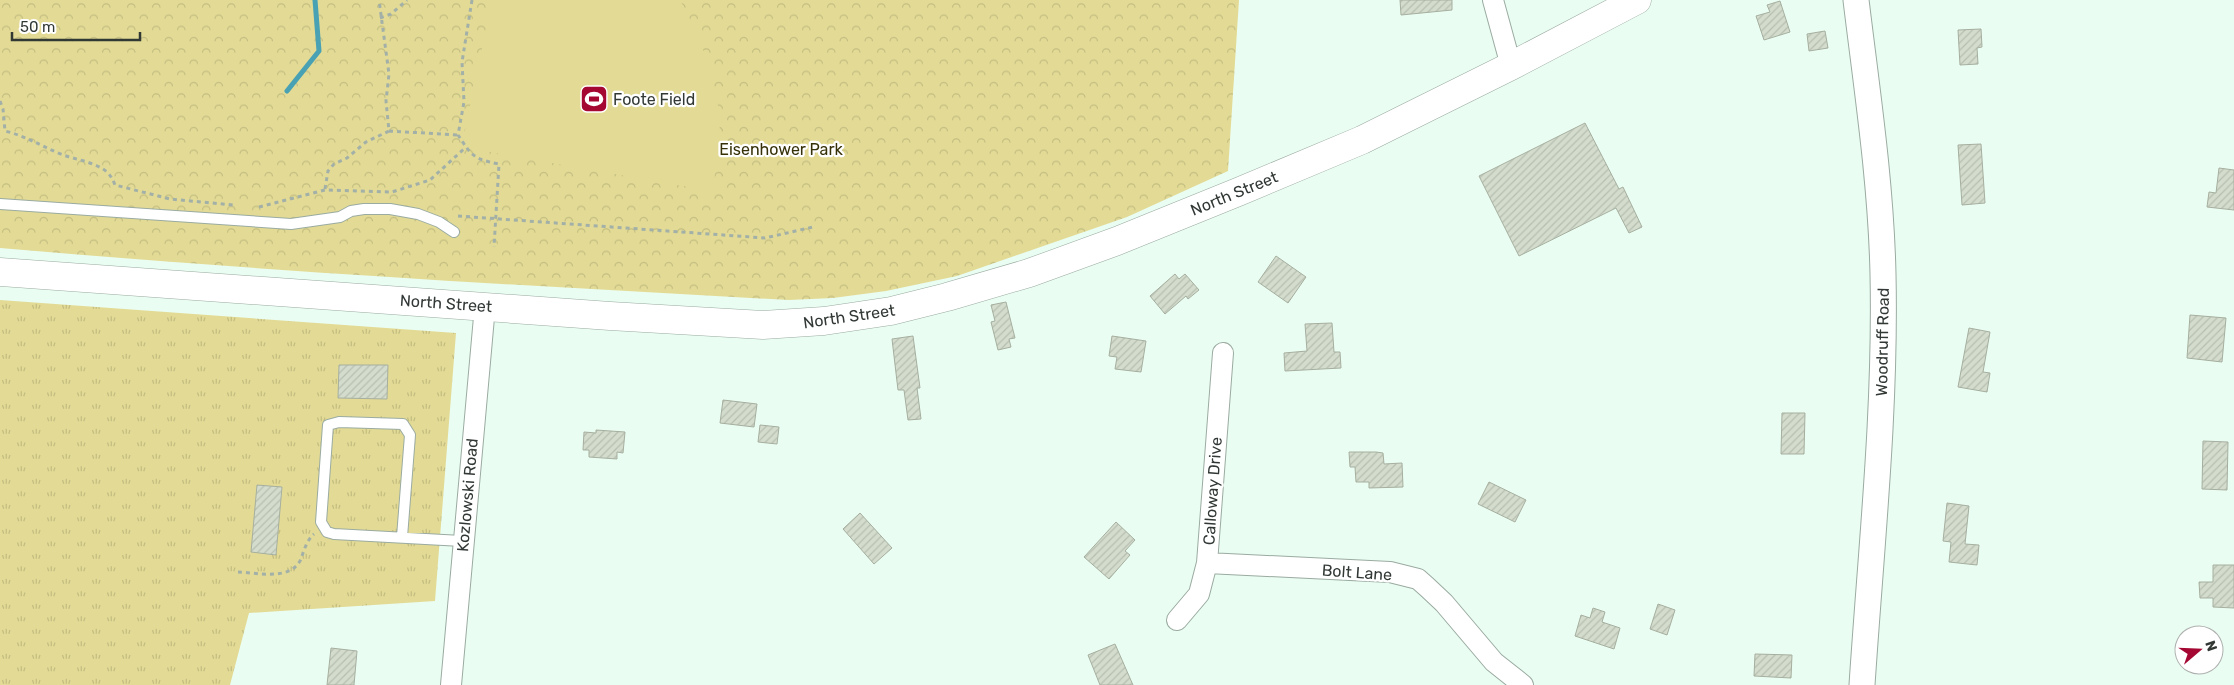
<svg xmlns="http://www.w3.org/2000/svg" width="2234" height="685" font-family="Rubik,sans-serif">
<style>
.grass{fill:url(#grass-tufts)}
.park{fill:url(#park-crowns)}
.pitch{fill:#e3db95}
.lines{fill:none;stroke-linecap:round;stroke-linejoin:round}
.stream{stroke:#49a1b4;stroke-width:5}
.building{fill:url(#building-hatch);stroke:#a6af9f}
.service-casing{stroke:#9aaba1;stroke-width:12}
.minor-casing{stroke:#9aaba1;stroke-width:22}
.tertiary-casing{stroke:#9aaba1;stroke-width:27}
.secondary-casing{stroke:#9aaba1;stroke-width:29}
.path{stroke:#a2b0a8;stroke-width:3;stroke-dasharray:4 4;stroke-linecap:butt}
.service{stroke:#fff;stroke-width:10}
.minor{stroke:#fff;stroke-width:20}
.tertiary{stroke:#fff;stroke-width:25}
.secondary{stroke:#fff;stroke-width:28}
.labels{text-anchor:middle;stroke-width:4.5;stroke-linejoin:round;paint-order:stroke}
.poi-label{font-size:16px;fill:#323935;stroke:#fff;text-anchor:start}
.park-label{font-size:16px;fill:#363108;stroke:#fff}
.street-label{font-size:16px;fill:#323935;stroke:#fff}
</style>
<defs>
<pattern id="grass-tufts" width="24" height="20" patternUnits="userSpaceOnUse" patternTransform="scale(1.25)"><rect width="24" height="20" fill="#e3db95"/><path d="M3 7l-1-3M5 7V3M7 7l1-3M15 17l-1-3M17 17v-4M19 17l1-3" fill="none" stroke="#c3bd81"/></pattern>
<pattern id="park-crowns" width="20" height="18" patternUnits="userSpaceOnUse" patternTransform="scale(1.25)"><rect width="20" height="18" fill="#e3db95"/><path d="M2 6a3 3 0 1 1 6 0M12 15a3 3 0 1 1 6 0" fill="none" stroke="#c3bd81"/></pattern>
<pattern id="building-hatch" width="6" height="6" patternUnits="userSpaceOnUse" patternTransform="scale(1.25)"><rect width="6" height="6" fill="#d4ddcd"/><path d="M-1 1l2-2M0 6l6-6M5 7l2-2" fill="none" stroke="#b6beb1"/></pattern>
</defs>
<rect width="100%" height="100%" fill="#eafdf2"/>
<path class="grass" d="M0,300L456,333L435,601L249,613L230,685H0Z"/>
<path class="park" d="M0,0H1239L1228,171L1127,217L957,276L886,291L833,298L789,300C526,286 263,271 0,248Z"/>
<path class="pitch" d="M492,0H680C705,47 724,95 719,150C717,164 714,177 712,191L473,149L464,135Z"/>
<g class="lines">
<path class="stream" d="M287,91L319,51L315,0"/>
</g>
<path class="building" d="M1400,0H1452V10L1401,15Z
M1780,1L1790,32L1764,40L1756,16L1770,12L1767,5Z
M1981,29L1982,47L1977,48L1978,64L1960,65L1958,30Z
M1825,31L1828,48L1809,51L1807,34Z
M1585,123L1619,189L1623,187L1642,227L1629,233L1616,208L1519,256L1479,176Z
M1981,144L1985,203L1962,205L1958,145Z
M2219,168L2234,170V210L2207,207L2209,192L2216,193Z
M1276,256L1306,277L1288,303L1258,282Z
M1175,274L1179,279L1185,274L1199,290L1188,299L1186,296L1165,314L1150,296Z
M1006,302L1015,338L1009,339L1011,347L998,350L991,322L995,321L991,305Z
M2190,315L2226,318L2222,362L2187,358Z
M1332,323L1334,352H1340L1341,368L1285,371L1284,353L1307,351L1305,324Z
M1969,328L1990,332L1983,372L1990,373L1987,392L1958,387Z
M913,336L920,388H917L921,419L908,420L904,390H898L892,339Z
M1112,336L1146,341L1141,372L1115,369L1117,357L1109,356Z
M339,365H388L387,399L338,398Z
M723,400L757,404L754,427L720,423Z
M1782,413H1805L1804,454H1781Z
M760,425L779,427L777,444L758,442Z
M596,430L625,432L623,453L617,452V459L589,457V450H583L584,432L596,433Z
M2203,441L2228,442L2227,490L2202,489Z
M1349,452H1376L1383,453L1384,464L1402,463L1403,487L1369,488V482H1356L1355,467H1350Z
M1489,482L1526,500L1515,522L1478,504Z
M257,485L282,487L276,555L251,552Z
M1947,503L1969,506L1965,544L1979,545L1977,565L1949,562L1951,542L1943,541Z
M860,513L892,548L874,564L843,529Z
M1116,522L1135,540L1125,551L1130,555L1109,579L1084,557Z
M2213,565H2234V608L2213,607V598H2200L2199,582H2213Z
M1658,604L1675,610L1667,635L1650,629Z
M1593,608L1605,612L1602,622L1620,628L1614,649L1575,636L1581,615L1590,618Z
M1115,644L1133,685H1100L1088,655Z
M331,648L357,651L354,685H327Z
M1755,654L1792,655L1791,678L1754,676Z"/>
<g class="lines">
<g class="service-casing">
<path id="service" d="M0,204L291,224L340,217L351,211L364,209H390L418,214L439,222L454,232
M402,537L410,435L403,424L339,422L328,425L321,522L327,532L334,534L462,541"/>
</g>
<g class="minor-casing">
<path id="minor" d="M1493,0L1511,66
M1207,563L1390,572L1418,579L1427,587L1444,603L1494,662L1523,685
M1177,620L1199,594L1207,563L1223,353
M451,685L485,306"/>
</g>
<g class="tertiary-casing">
<path id="tertiary" d="M1856,0C1867,91 1881,182 1883,274C1886,411 1871,548 1862,685"/>
</g>
<g class="secondary-casing">
<path id="secondary" d="M0,272L610,316L763,325L824,321L891,311L947,297L1029,273L1117,241L1238,192L1362,140L1511,66L1637,0"/>
</g>
<path class="path" d="M472,0L462,62L464,102L458,135C472,156 473,159 499,164L494,247
M380,18L391,14L407,0
M0,101L3,109L5,131C26,136 43,147 63,155C77,160 95,162 107,172C111,176 113,180 115,185L170,199L233,205
M389,131L458,135
M325,189L328,171L334,164L347,158L366,142L389,131L386,101L389,74L379,0
M259,207L325,190L392,192L430,180L466,147
M458,216L765,238L813,227
M238,572C259,573 291,581 301,559C304,550 307,540 314,534"/>
<use href="#service" class="service"/>
<use href="#minor" class="minor"/>
<use href="#tertiary" class="tertiary"/>
<use href="#secondary" class="secondary"/>
</g>
<defs>
<g id="stadium-square" transform="scale(1.4375)"><rect x="-9" y="-9" width="18" height="18" rx="4" fill="#a40732" stroke="#fff"/><path d="M0-5a6.5 5 0 1 0 0 10a6.5 5 0 1 0 0-10ZM-3.5-1.8h7v3.6h-7Z" fill="#fff"/></g>
</defs>
<g fill-rule="evenodd">
<use href="#stadium-square" x="594" y="99"/>
</g>
<g class="labels">
<g class="poi-label">
<text x="613" y="105">Foote Field</text>
</g>
<g class="park-label">
<text x="781" y="155">Eisenhower Park</text>
</g>
<g class="street-label">
<text transform="translate(1234 193) rotate(-22)" y="6">North Street</text>
<text transform="translate(446 303) rotate(4)" y="6">North Street</text>
<text transform="translate(849 316) rotate(-8)" y="6">North Street</text>
<text transform="translate(1882 342) rotate(-89)" y="6">Woodruff Road</text>
<text transform="translate(1212 491) rotate(-86)" y="6">Calloway Drive</text>
<text transform="translate(467 495) rotate(-85)" y="6">Kozlowski Road</text>
<text transform="translate(1357 572) rotate(4)" y="6">Bolt Lane</text>
</g>
</g>
<g transform="translate(2199 650) rotate(71)"><circle r="24" fill="#ffffff" stroke="#adb0ae"/>
<path d="M0-4L9 19L0 12L-9 19Z" fill="#a40732"/>
<text y="-8" font-size="14" font-weight="bold" text-anchor="middle" fill="#323935">N</text>
</g>
<path d="M12 32v8h128v-8" fill="none" stroke="#323935" stroke-width="2.5"/>
<text x="20" y="32" font-size="15" fill="#323935" stroke="#ffffff" stroke-width="4" paint-order="stroke">50 m</text>
</svg>
